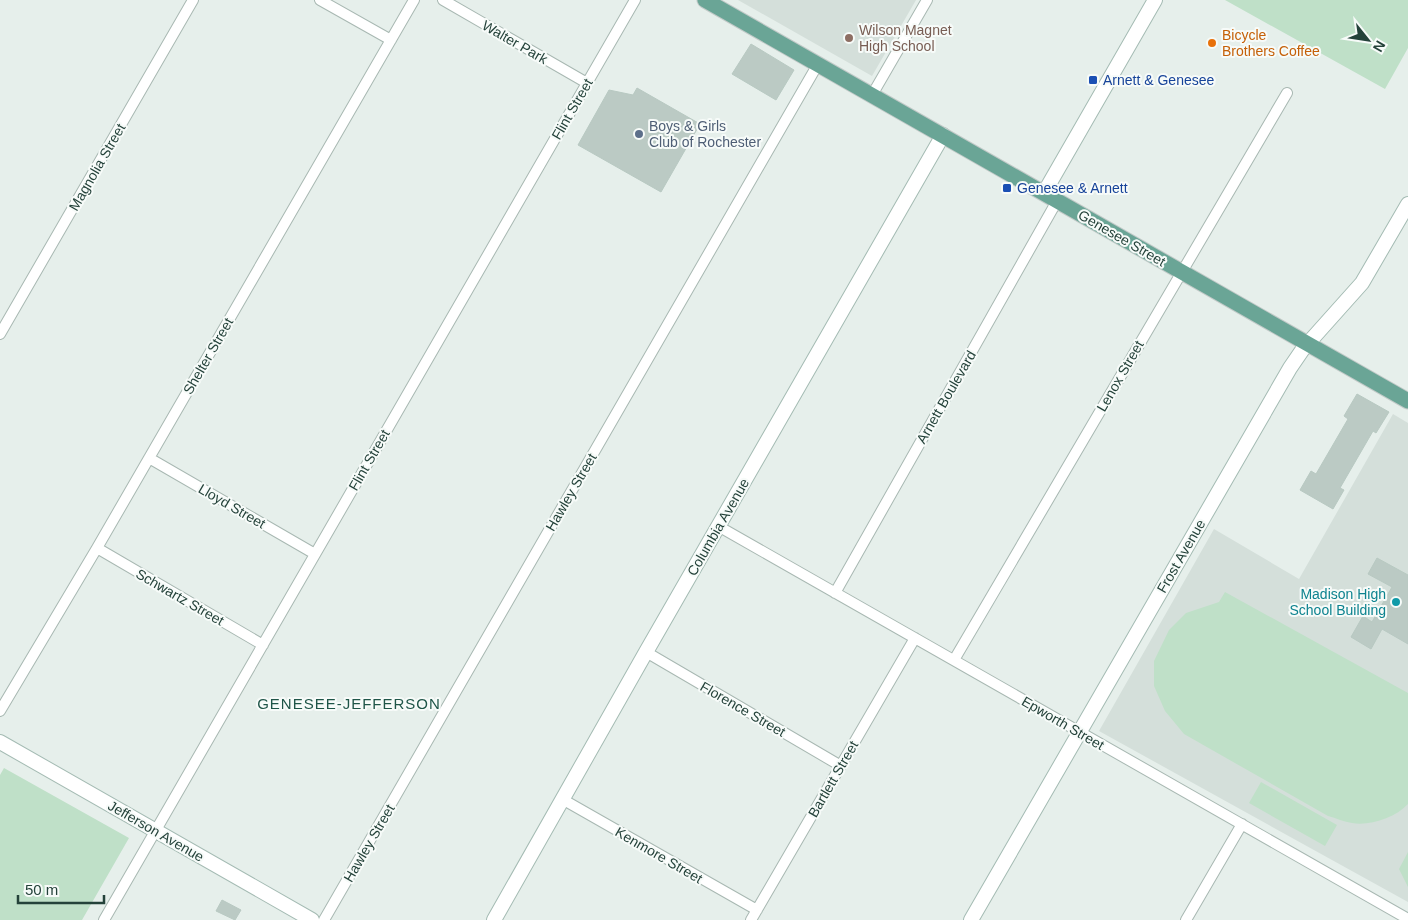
<svg xmlns="http://www.w3.org/2000/svg" width="1408" height="920" font-family="Arial,sans-serif">
<style>
.built{fill:#d4dfda}
.green{fill:#bfe0c8}
.building{fill:#bbcac4;stroke:#b8c9c2}
.lines{fill:none;stroke-linecap:round;stroke-linejoin:round}
.street-casing{stroke:#a8b8b2;stroke-width:12}
.secondary-casing{stroke:#a4bbb3;stroke-width:16}
.primary-casing{stroke:#c2cac8;stroke-width:17}
.street{stroke:#fff;stroke-width:10}
.secondary{stroke:#fff;stroke-width:14}
.primary{stroke:#6aa596;stroke-width:15}
.education-dot{fill:#8d6e63;stroke:#f7fbf9;stroke-width:2}
.food-dot{fill:#e8710a;stroke:#f7fbf9;stroke-width:2}
.transit-dot{fill:#1a4fb4;stroke:#f7fbf9;stroke-width:2}
.service-dot{fill:#5c6f8a;stroke:#f7fbf9;stroke-width:2}
.culture-dot{fill:#0f9aa8;stroke:#f7fbf9;stroke-width:2}
.labels{text-anchor:middle;stroke-width:4;stroke-linejoin:round;paint-order:stroke}
.education-label{font-size:14px;fill:#785e54;stroke:#f7fbf9;text-anchor:start}
.food-label{font-size:14px;fill:#c56008;stroke:#f7fbf9;text-anchor:start}
.street-label{font-size:14px;fill:#24423a;stroke:#f7fbf9}
.transit-label{font-size:14px;fill:#164399;stroke:#f7fbf9;text-anchor:start}
.service-label{font-size:14px;fill:#4e5e75;stroke:#f7fbf9;text-anchor:start}
.culture-label{font-size:14px;fill:#0d838f;stroke:#f7fbf9;text-anchor:end}
.neighbourhood-label{font-size:15px;letter-spacing:1px;fill:#1f5548;stroke:#f7fbf9}
</style>
<rect width="100%" height="100%" fill="#e6efeb"/>
<path class="built" d="M738,0H916L872,76Z
M1393,414L1408,423V902L1099,731L1214,529L1299,579Z"/>
<path class="green" d="M1225,0H1408V48L1385,89Z
M1225,592L1408,693V804C1395,818 1370,826 1352,823C1344,822 1336,818 1328,816L1184,734L1165,711L1154,686V661L1169,630L1186,613L1219,602Z
M4,768L129,838L82,920H0V775Z
M1261,782L1337,825L1325,846L1249,803Z
M1408,852V887L1399,869Z"/>
<path class="building" d="M751,44L794,70L776,100L732,74Z
M637,88L700,124L661,192L578,145L609,90L633,95Z
M1357,394L1389,412L1376,433L1373,431L1340,488L1344,490L1333,509L1300,490L1311,471L1316,474L1348,419L1344,416Z
M1377,558L1408,575V644L1382,629L1371,649L1351,637L1363,616L1372,622L1392,587L1368,574Z
M222,900L241,910L235,920L216,911Z"/>
<g class="lines">
<g class="street-casing">
<path id="street" d="M320,0L391,40
M443,0L587,83
M872,95L927,0
M0,334L193,0
M149,458L315,554
M718,526L1408,919
M97,548L263,645
M835,593L1057,201
M646,652L841,766
M954,660L1287,93
M0,711L97,548L414,0
M562,799L757,910
M104,920L635,0
M324,920L818,64
M751,920L915,638
M1186,920L1242,824"/>
</g>
<g class="secondary-casing">
<path id="secondary" d="M1044,193L1155,0
M0,742L312,920
M494,920L646,652L943,135
M971,920L1290,368L1303,349L1362,283L1408,204"/>
</g>
<g class="primary-casing">
<path id="primary" d="M705,0L1408,401"/>
</g>
<use href="#street" class="street"/>
<use href="#secondary" class="secondary"/>
<use href="#primary" class="primary"/>
</g>
<circle class="education-dot" cx="849" cy="38" r="5"/>
<circle class="food-dot" cx="1212" cy="43" r="5"/>
<g class="transit-dot">
<rect x="1088" y="75" width="10" height="10" rx="2.5"/>
<rect x="1002" y="183" width="10" height="10" rx="2.5"/>
</g>
<circle class="service-dot" cx="639" cy="134" r="5"/>
<circle class="culture-dot" cx="1396" cy="602" r="5"/>
<g class="labels">
<g class="education-label">
<text x="859" y="35">Wilson Magnet<tspan x="859" dy="16">High School</tspan></text>
</g>
<g class="food-label">
<text x="1222" y="40">Bicycle<tspan x="1222" dy="16">Brothers Coffee</tspan></text>
</g>
<g class="street-label">
<text transform="translate(515 42) rotate(30)" y="5">Walter Park</text>
<text transform="translate(572 109) rotate(-60)" y="5">Flint Street</text>
<text transform="translate(97 167) rotate(-60)" y="5">Magnolia Street</text>
<text transform="translate(1122 238) rotate(30)" y="5">Genesee Street</text>
<text transform="translate(208 356) rotate(-60)" y="5">Shelter Street</text>
<text transform="translate(1120 376) rotate(-60)" y="5">Lenox Street</text>
<text transform="translate(946 397) rotate(-60)" y="5">Arnett Boulevard</text>
<text transform="translate(369 460) rotate(-60)" y="5">Flint Street</text>
<text transform="translate(571 492) rotate(-60)" y="5">Hawley Street</text>
<text transform="translate(232 506) rotate(30)" y="5">Lloyd Street</text>
<text transform="translate(718 527) rotate(-60)" y="5">Columbia Avenue</text>
<text transform="translate(1181 556) rotate(-60)" y="5">Frost Avenue</text>
<text transform="translate(180 597) rotate(30)" y="5">Schwartz Street</text>
<text transform="translate(743 709) rotate(30)" y="5">Florence Street</text>
<text transform="translate(1063 723) rotate(30)" y="5">Epworth Street</text>
<text transform="translate(833 779) rotate(-60)" y="5">Bartlett Street</text>
<text transform="translate(156 831) rotate(30)" y="5">Jefferson Avenue</text>
<text transform="translate(369 843) rotate(-60)" y="5">Hawley Street</text>
<text transform="translate(659 855) rotate(30)" y="5">Kenmore Street</text>
</g>
<g class="transit-label">
<text x="1103" y="85">Arnett &amp; Genesee</text>
<text x="1017" y="193">Genesee &amp; Arnett</text>
</g>
<g class="service-label">
<text x="649" y="131">Boys &amp; Girls<tspan x="649" dy="16">Club of Rochester</tspan></text>
</g>
<g class="culture-label">
<text x="1386" y="599">Madison High<tspan x="1386" dy="16">School Building</tspan></text>
</g>
<g class="neighbourhood-label">
<text x="349" y="709">GENESEE-JEFFERSON</text>
</g>
</g>
<g transform="translate(1368 40) rotate(120)" stroke="#f7fbf9" stroke-width="4" paint-order="stroke">
<path d="M0-4L9 19L0 12L-9 19Z" fill="#24423a"/>
<text y="-8" font-size="14" font-weight="bold" text-anchor="middle" fill="#24423a">N</text>
</g>
<path d="M18 895v8h86v-8" fill="none" stroke="#24423a" stroke-width="2.5"/>
<text x="25" y="895" font-size="15" fill="#24423a" stroke="#f7fbf9" stroke-width="4" paint-order="stroke">50 m</text>
</svg>
